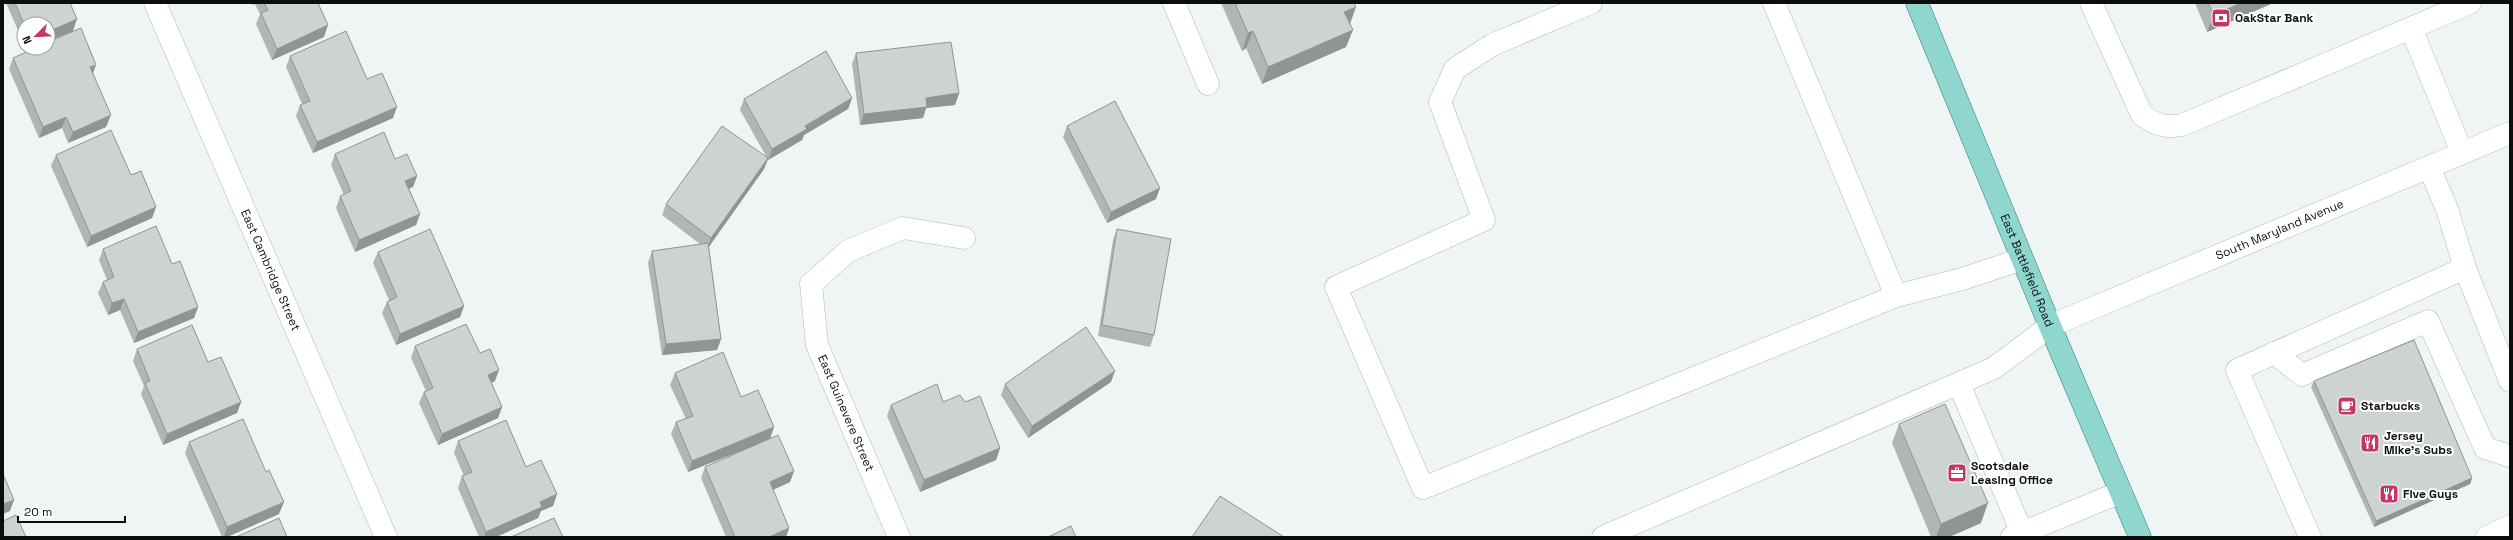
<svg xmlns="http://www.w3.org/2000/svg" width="2513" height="540" font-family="'Space Grotesk',sans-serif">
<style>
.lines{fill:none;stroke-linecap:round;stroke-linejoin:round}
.minor-casing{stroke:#b1b8b7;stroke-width:23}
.major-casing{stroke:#307e76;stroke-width:23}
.minor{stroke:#fff;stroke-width:22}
.major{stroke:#8ed6ce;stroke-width:22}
.wall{fill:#b0b5b5}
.shaded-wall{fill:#909493}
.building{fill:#cdd3d2;stroke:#909493}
.labels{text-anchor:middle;stroke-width:4;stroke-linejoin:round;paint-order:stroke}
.poi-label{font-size:12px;font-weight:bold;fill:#0c0e0e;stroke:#fff;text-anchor:start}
.street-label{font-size:12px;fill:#0c0e0e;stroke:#fff}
</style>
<rect width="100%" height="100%" fill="#eff5f4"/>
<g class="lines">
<g class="minor-casing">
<g id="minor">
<path id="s1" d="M155,3L386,537"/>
<path d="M1174,3L1208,84"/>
<path d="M1591,3L1492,45L1455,69L1440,102L1484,220L1336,287L1423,488L1896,296L1962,279L2022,259"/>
<path d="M1774,3L1896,296"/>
<path d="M2091,3L2142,115C2156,125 2165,128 2182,125L2470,3"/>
<path d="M2411,28L2462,153"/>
<path d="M2429,167L2447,209L2465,268L2510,381"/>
<path d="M2274,353L2302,375L2428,321L2485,448L2510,456"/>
<path d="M1959,384L2022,533"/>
<path d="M899,537L817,345L811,284L848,251L903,228L964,238"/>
<path id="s2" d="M1603,537L1994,368L2050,326L2510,133"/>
<path d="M2012,537L2121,492"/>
<path d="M2310,537L2237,370L2465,268"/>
<path d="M2487,537L2510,526"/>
</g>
</g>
<g class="major-casing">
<g id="major">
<path id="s3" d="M1917,3L2050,326L2140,537"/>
</g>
</g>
<use href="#minor" class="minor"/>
<use href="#major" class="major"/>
</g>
<path class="wall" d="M6,3H70L73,31L48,41V24H24V44Z
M252,3H318L324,37L272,60L256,24L260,14L255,4L253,5Z
M1221,3H1354L1350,23L1346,47L1262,84L1246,48L1242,51Z
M2195,3H2273L2207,32Z
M856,53L959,93L955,105L926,108L923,118L860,125L852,64Z
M290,56L367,79L393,118L313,153L296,116L300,105L302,104L286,67Z
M13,58L93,74L106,127L68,143L62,128L39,138L9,69Z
M852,98L848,109L804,135L802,140L768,160L764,169L709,247L721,339L717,350L662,355L648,263L652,251L700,244L662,215L666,204L766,156L740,110L744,99Z
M1067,126L1156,199L1107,223L1063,137Z
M335,154L395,159L417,176L413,187L409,188L420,214L416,225L355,252L336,208L340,196L344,195L331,165Z
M56,155L131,175L156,207L152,218L87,247L51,166Z
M1117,229L1154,335L1150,347L1098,336L1113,240Z
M103,249L172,264L198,307L194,318L134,343L120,310L108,315L98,293L103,282L107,280L99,260Z
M378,252L464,306L460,317L396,345L382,313L387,302L389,300L373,263Z
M415,346L480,353L495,381L491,383L502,407L498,418L438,445L419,403L424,392L426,391L411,358Z
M137,349L208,362L241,402L237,413L163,445L141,394L144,386L133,361Z
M675,373L741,397L774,427L770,439L688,472L671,434L676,422L686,419L670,385Z
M2314,381L2472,478L2470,484L2374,527L2311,387Z
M1111,382L1028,438L1001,395L1005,384Z
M943,402L1000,448L996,460L920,492L887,416L891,405Z
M1899,424L1981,523L1949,537H1931L1892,443Z
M458,441L526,467L557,494L553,506L541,511L538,518L496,537H479L458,488L462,476H464L454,453Z
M189,442L266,472L279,514L227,537H222L185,453Z
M705,467L794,471L790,482L773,490L789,528L786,537H726L701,478Z"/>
<path class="shaded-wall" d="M2241,3H2273L2207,32L2214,15Z
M1356,7L1350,24L1344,12Z
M77,19L73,31L48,41V32Z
M328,25L324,37L272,60L277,49Z
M1353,30L1346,47L1262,84L1268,67Z
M1253,31L1246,48L1242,51L1248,33Z
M96,65L92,76L90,67Z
M959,93L955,105L926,108L923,118L860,125L864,114L926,98Z
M852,98L848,109L804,135L802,140L768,160L772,149L805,126Z
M397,107L393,118L313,153L317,142Z
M111,115L106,127L68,143L73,132Z
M66,117L62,128L39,138L43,127Z
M768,158L764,169L707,249L711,238Z
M417,176L413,187L401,192L405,181Z
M1160,188L1156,199L1107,223L1111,212Z
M156,207L152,218L87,247L91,236Z
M420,214L416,225L355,252L359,240Z
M124,299L120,310L108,315L112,303Z
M464,306L460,317L396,345L400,334Z
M198,307L194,318L134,343L138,332Z
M721,339L717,350L662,355L666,344Z
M499,370L495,381L484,386L488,375Z
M1115,371L1111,382L1028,438L1032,426Z
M241,402L237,413L163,445L167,434Z
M502,407L498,418L438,445L442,434Z
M774,427L770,439L688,472L692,461Z
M1000,448L996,460L920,492L924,480Z
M794,471L790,482L766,493L770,482Z
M2472,478L2470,484L2374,527L2376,521Z
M557,494L553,506L541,511L538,518L496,537H484L486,532L540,502Z
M14,500L10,511L3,514V504Z
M284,502L279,514L227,537H224L227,527Z
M1988,503L1981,523L1949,537H1936L1941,524Z
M789,528L786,537H769Z"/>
<path class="building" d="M15,3H70L77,19L48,32V24H24Z
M264,3H318L328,25L277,49L261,13L268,10Z
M1235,3H1354L1356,7L1344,12L1353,30L1268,67L1253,31L1248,33Z
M2208,3H2241L2214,15Z
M81,28L96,65L90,67L111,115L73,132L66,117L43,127L13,58L35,48H48V42Z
M346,31L367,79L382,73L397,107L317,142L300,105L310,101L290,56Z
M951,42L959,93L926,98L927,107L864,114L856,53Z
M826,51L852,98L805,126L807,129L772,149L744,99Z
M1115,101L1160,188L1111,212L1067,126Z
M722,126L768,158L711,238L666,204Z
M111,130L131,175L141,171L156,207L91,236L56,155Z
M384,132L395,159L407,154L417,176L405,181L420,214L359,240L340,196L351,191L335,154Z
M156,226L172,264L180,261L198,307L138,332L124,299L112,303L103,282L114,277L103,249Z
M430,229L464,306L400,334L387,302L397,297L378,252Z
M1117,229L1171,239L1154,335L1102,325Z
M708,243L721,339L666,344L652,251Z
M466,324L480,353L490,349L499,370L488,375L502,407L442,434L424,392L433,388L415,346Z
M192,325L208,362L221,357L241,402L167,434L145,383L150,381L137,349Z
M1086,327L1115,371L1032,426L1005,384Z
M2414,340L2472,478L2376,521L2314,381Z
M723,352L741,397L758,390L774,427L692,461L676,422L693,416L675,373Z
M937,384L943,402L960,395L965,402L980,396L1000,448L924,480L891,405Z
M1945,404L1988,503L1941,524L1899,424Z
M243,419L266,472L269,470L284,502L227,527L189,442Z
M506,420L526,467L541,460L557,494L540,502L542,507L486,532L462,476L472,472L458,441Z
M778,435L794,471L770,482L789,528L769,537H735L705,467Z
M3,474L14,500L3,504Z
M1220,496L1284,537H1192Z
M16,515L26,537H3V521Z
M279,518L287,537H236Z
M554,518L563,537H511Z
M1071,526L1076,537H1048Z"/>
<defs>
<g id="bank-square" transform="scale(1)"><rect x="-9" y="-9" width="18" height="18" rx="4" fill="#c33665" stroke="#fff"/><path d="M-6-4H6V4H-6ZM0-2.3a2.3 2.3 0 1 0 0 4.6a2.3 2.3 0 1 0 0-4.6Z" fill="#fff"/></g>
<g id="cafe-square" transform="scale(1)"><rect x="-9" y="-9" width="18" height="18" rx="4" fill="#c33665" stroke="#fff"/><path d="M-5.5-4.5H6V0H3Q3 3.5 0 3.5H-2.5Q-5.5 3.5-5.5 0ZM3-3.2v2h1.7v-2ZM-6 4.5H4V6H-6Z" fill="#fff"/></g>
<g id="restaurant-square" transform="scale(1)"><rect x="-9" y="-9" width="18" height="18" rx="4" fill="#c33665" stroke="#fff"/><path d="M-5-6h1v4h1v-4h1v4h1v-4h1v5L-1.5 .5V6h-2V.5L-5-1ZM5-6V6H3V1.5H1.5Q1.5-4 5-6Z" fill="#fff"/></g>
<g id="office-square" transform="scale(1)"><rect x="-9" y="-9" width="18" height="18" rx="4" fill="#c33665" stroke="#fff"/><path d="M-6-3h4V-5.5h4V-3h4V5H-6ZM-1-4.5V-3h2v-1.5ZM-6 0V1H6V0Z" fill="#fff"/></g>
</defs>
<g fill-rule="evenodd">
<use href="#bank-square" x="2221" y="18"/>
<use href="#cafe-square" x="2347" y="406"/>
<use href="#restaurant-square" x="2370" y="443"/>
<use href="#office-square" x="1957" y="473"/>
<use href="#restaurant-square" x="2389" y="494"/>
</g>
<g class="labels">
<g class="poi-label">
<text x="2235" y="22">OakStar Bank</text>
<text x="2361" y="410">Starbucks</text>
<text x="2384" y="440">Jersey<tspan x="2384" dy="14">Mike's Subs</tspan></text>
<text x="1971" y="470">Scotsdale<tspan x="1971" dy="14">Leasing Office</tspan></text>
<text x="2403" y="498">Five Guys</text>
</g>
<g class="street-label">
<text dy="4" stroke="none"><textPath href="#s2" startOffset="745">South Maryland Avenue</textPath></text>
<text dy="4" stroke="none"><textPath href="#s1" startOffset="291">East Cambridge Street</textPath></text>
<text dy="4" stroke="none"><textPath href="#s3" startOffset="289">East Battlefield Road</textPath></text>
<text transform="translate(846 413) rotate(67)" y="4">East Guinevere Street</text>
</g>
</g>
<rect width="2513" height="540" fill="none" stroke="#0c0e0e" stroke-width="8"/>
<g transform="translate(36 36) rotate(246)"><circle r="19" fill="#ffffff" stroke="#9e9f9f"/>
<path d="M0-3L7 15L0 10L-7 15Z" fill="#c33665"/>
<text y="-6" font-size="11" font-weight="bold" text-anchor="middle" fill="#0c0e0e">N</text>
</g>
<path d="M18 516v6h107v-6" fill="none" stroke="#0c0e0e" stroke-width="2"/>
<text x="24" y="516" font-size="12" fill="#0c0e0e" stroke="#ffffff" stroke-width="3" paint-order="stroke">20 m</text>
</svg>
